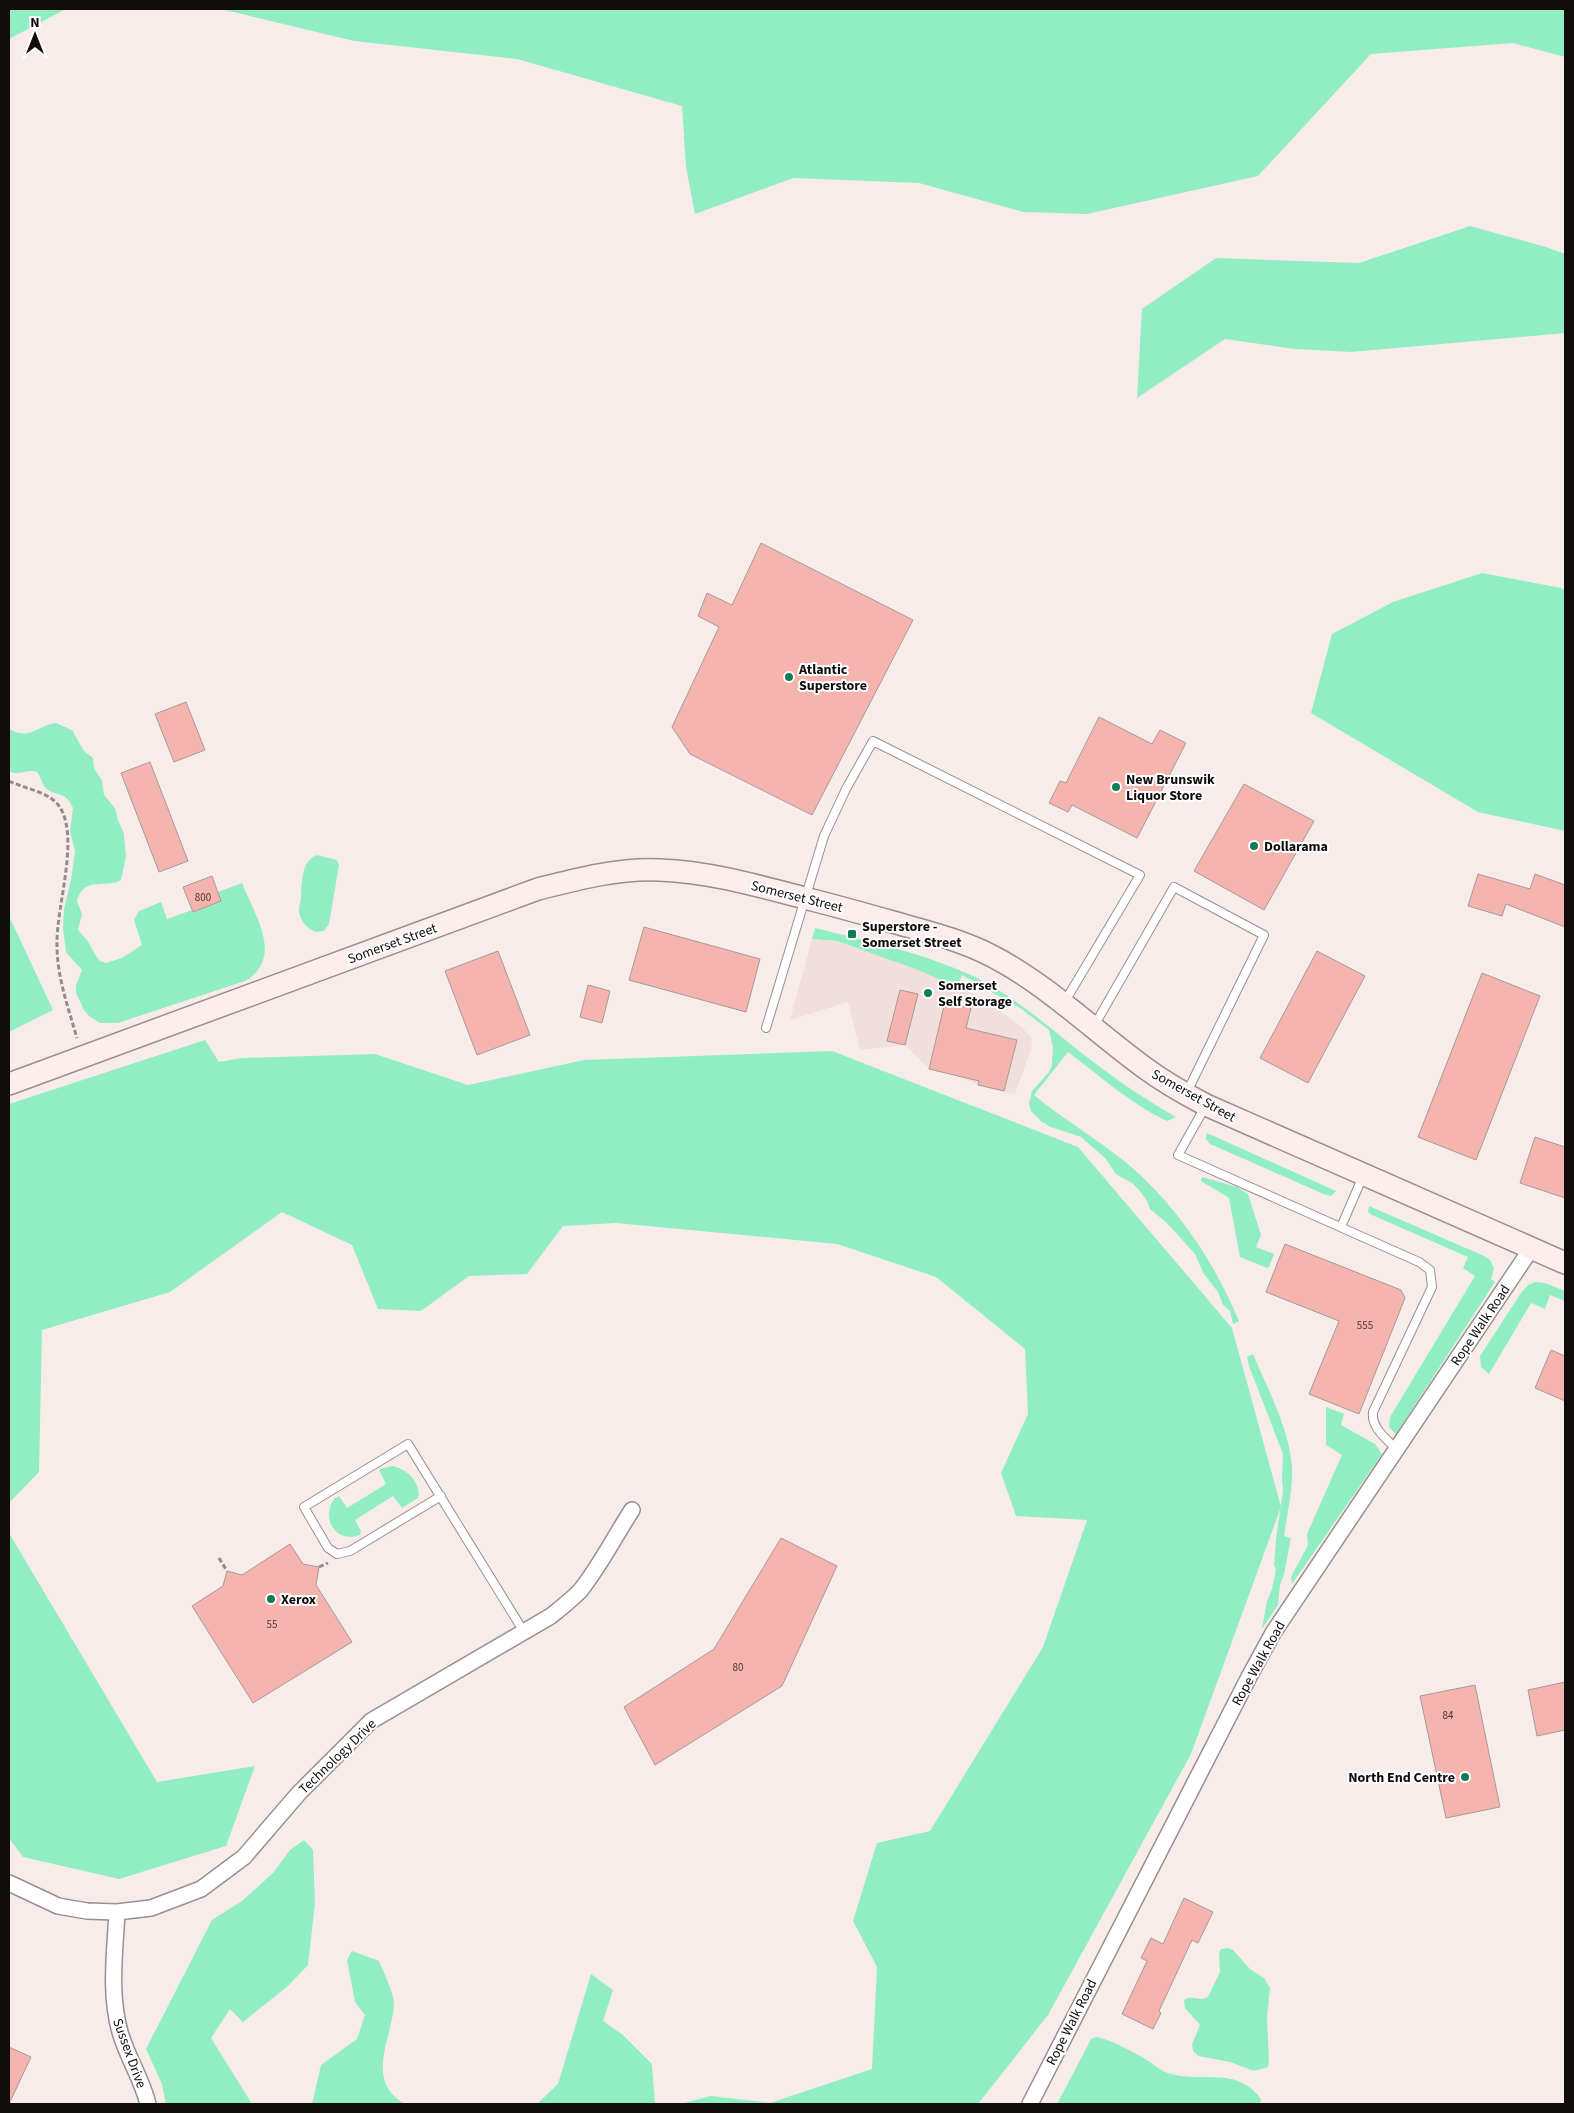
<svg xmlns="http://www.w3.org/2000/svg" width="1574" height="2113" font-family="'Source Sans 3',sans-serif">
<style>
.built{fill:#f2dedc}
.green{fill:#91eec3}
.building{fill:#f5b4ad;stroke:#a69b9a}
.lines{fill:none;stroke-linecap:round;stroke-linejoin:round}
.lane-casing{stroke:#9a8f8e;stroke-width:10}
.street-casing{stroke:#9a8f8e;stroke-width:18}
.secondary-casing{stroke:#9a8f8e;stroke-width:24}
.path{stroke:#948c8b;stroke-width:3;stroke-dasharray:5 2.5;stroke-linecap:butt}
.lane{stroke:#fff;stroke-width:8}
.street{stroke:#fff;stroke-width:15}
.secondary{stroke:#fdeeed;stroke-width:21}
.poi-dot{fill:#127c57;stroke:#fff;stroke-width:2}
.labels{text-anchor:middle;stroke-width:4;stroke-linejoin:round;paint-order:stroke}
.number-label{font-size:11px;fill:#483634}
.poi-label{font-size:14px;font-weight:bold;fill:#0f0c0b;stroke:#fff;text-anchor:start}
.street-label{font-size:14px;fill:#0f0c0b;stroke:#fff}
</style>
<rect width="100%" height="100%" fill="#f8eceb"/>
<path class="built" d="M812,939L836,941L918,970L980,997L1022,1027L1031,1038L1032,1046L1015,1094L978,1085L955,1075L929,1069L905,1045L860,1050L848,1002L790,1020Z"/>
<path class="green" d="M9,9H66L9,39Z
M221,9H1565V57L1513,43L1371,54L1258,176L1087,214L1023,212L919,183L793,178L695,214L686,167L682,106L517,59L354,41Z
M1470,226L1546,247L1565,254V333L1351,352L1294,349L1225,339L1137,398L1142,309L1216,258L1359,263Z
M1482,573L1561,588L1565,590V831L1478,812L1311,713L1332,634L1393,602Z
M56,723L72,730L84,751L93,758L94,768L102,781L104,795L115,808L118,820L124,834L126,857L121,880C106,889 84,875 77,901L82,914L78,930L87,940L96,956L100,961L106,963L122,958L142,945L134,920L139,911L161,902L167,919L192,910L193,912L221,901L218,892L242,883C254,914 285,958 245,981L118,1023H100L89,1016L84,1010L76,993V985L82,970L66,952L63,928L64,909L71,880L75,851L70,831L73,808C66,792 60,797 48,790C42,786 41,777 37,772C27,768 19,777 9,771V729C30,741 36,726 56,723Z
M317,855L337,860L339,865L329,924L324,931L316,932C308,929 301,922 299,912C298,907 301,902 301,897C302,882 301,861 317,855Z
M9,916L53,1010L9,1032Z
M815,928C871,942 929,954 981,980C1017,999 1048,1026 1079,1051C1110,1075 1142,1098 1176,1117L1167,1121C1131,1104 1100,1076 1068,1052L1034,1095C1064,1120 1099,1140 1129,1165C1178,1207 1214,1262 1239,1321L1233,1324L1230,1311L1223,1305L1218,1292L1204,1274L1195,1254L1167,1223L1150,1209L1147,1201L1139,1190L1132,1183L1116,1174L1106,1159L1081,1137L1051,1127L1042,1122L1031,1111L1029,1104L1032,1091L1049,1072L1052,1065L1053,1047L1049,1030L1020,1008L962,975L957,987L918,970L837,941L812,939Z
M205,1040L219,1062L242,1058L375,1054L468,1085L584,1060L832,1051L1078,1147L1232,1328L1281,1507L1191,1754L1048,2015L978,2104H680L711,2096L770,2103L872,2069L877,1967L853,1921L877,1843L930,1831L1043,1647L1087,1520L1016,1516L1001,1473L1028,1414L1025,1349L936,1277L837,1244L616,1223L563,1226L527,1274L469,1276L421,1311L378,1309L352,1245L282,1212L170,1292L42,1330L39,1472L9,1503V1104Z
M1207,1133L1336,1191L1331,1196L1326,1195L1210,1144L1206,1139Z
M1202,1177L1237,1187L1248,1194L1261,1235L1256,1247L1274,1254L1269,1267L1267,1268L1240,1257L1229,1198L1201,1181Z
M1369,1206L1484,1256L1490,1260L1494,1268L1491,1279L1495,1282L1396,1434L1389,1427L1390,1417L1475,1276L1463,1268L1468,1257L1372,1215L1368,1212Z
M1535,1282L1545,1283L1565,1291V1301L1550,1295L1545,1309L1531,1303L1489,1374L1481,1367L1480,1356L1521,1293L1528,1285Z
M1253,1354C1268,1390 1289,1428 1292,1467C1293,1490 1287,1514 1284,1536L1291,1538L1284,1574L1280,1585L1278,1605L1262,1629L1267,1601L1272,1589L1276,1570L1274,1565L1276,1539L1283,1491L1282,1481L1283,1454L1249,1366L1247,1357Z
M1326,1407L1344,1414L1341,1425L1375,1444L1382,1454L1292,1584L1291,1577L1308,1545L1307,1534L1342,1455L1326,1445Z
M392,1466C406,1468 422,1483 418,1498L402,1508L393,1496L355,1520L361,1531L360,1535C335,1544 321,1518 334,1499L339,1496L347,1508L386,1484L379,1470L383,1468Z
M9,1533L157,1782L255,1766L226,1846L119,1879L23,1857L9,1838Z
M304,1840L313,1850L315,1903L308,1965L288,1986L243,2022L230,2009L211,2038L252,2104H166L162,2084L146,2049L212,1920L242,1901L273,1873L290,1850Z
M1228,1948L1233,1950L1250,1969L1264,1978L1270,1988L1267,2017L1269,2061L1268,2067L1254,2071L1230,2062L1198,2056L1193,2051L1192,2044L1200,2025L1185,2008L1184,2000C1192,1994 1200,2002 1208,1997L1220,1972L1219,1953L1221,1949Z
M352,1951L379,1961C383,1971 395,1995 394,2005C392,2039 364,2080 405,2104H312L321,2065L357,2039L365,2015L355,2002L347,1960Z
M591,1974L613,1990L603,2021L623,2035L652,2064L655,2104H537L558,2084Z
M1096,2037C1107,2038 1134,2052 1145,2059C1153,2063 1159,2070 1168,2073C1200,2084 1237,2065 1261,2099L1260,2104H1057L1087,2047L1091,2039Z"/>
<path class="building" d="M761,543L913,620L812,815L690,754L672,727L719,627L698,616L707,593L732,605Z
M186,702L205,750L174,762L155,714Z
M1099,717L1152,744L1160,730L1186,743L1137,838L1072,805L1068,812L1049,803L1060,781L1066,783Z
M150,762L188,861L159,872L121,773Z
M1244,784L1314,821L1264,910L1194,871Z
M1478,874L1530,889L1535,874L1565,885V927L1506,904L1502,916L1468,906Z
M212,876L221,901L193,912L183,887Z
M644,927L760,959L746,1012L629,980Z
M498,951L530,1035L477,1055L445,971Z
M1317,951L1365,976L1308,1083L1260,1058Z
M1482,973L1540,996L1476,1160L1418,1137Z
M588,985L610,991L602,1023L580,1017Z
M900,990L918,994L905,1045L887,1041Z
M945,1002L971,1008L966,1028L1017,1040L1004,1091L978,1085L979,1081L929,1069Z
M1535,1137L1565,1147V1198L1520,1183Z
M1285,1244L1401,1290L1405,1298L1359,1414L1309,1394L1339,1321L1266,1292Z
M1551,1350L1565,1356V1401L1535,1388Z
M781,1538L837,1566L782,1686L655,1765L624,1707L714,1649Z
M290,1544L303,1564L319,1567L316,1585L352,1642L253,1703L192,1606L223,1586L227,1571L242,1575Z
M1565,1682V1730L1537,1736L1528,1690Z
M1475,1685L1500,1807L1446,1818L1420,1696Z
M1184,1898L1213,1912L1198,1943L1192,1940L1159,2011L1161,2013L1153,2029L1122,2014L1147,1961L1141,1958L1151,1938L1163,1944Z
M9,2047L31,2057L9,2104Z"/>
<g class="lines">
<g class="lane-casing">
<path id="lane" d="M1094,1026L1174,887L1264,935L1187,1092
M766,1028L824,836L846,789L873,741L1140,875L1064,1003
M1205,1107L1178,1155L1419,1262L1430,1270L1432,1287L1373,1412C1371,1428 1386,1438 1396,1449
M1341,1227L1363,1176
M441,1496L350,1551L337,1554L328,1548L304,1507L408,1444L524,1632"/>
</g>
<g class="street-casing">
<path id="street" d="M9,1883L58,1906L87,1911L117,1912L151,1908L201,1889L244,1857L299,1793L371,1721L551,1616C561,1608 571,1600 580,1591C600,1566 615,1536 632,1510
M117,1912C115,1952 109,1993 120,2032C127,2057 142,2079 148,2104
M1030,2104L1250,1675L1273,1633L1531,1249"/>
</g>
<g class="secondary-casing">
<path id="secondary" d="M9,1084L538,889C577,879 619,868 660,870C712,872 762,887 812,900C844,908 875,917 907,926C936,934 965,942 992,956C1048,985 1094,1031 1145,1068C1164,1082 1185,1094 1206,1105L1565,1263"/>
</g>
<path class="path" d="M9,781C25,789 52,792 61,809C79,842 56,907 57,945C57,977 68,1007 77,1038
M219,1558L227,1571
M319,1567L328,1563"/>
<use href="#lane" class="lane"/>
<use href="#street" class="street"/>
<use href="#secondary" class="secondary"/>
</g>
<g class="poi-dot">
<circle cx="789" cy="677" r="5"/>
<circle cx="1116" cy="787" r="5"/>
<circle cx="1254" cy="846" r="5"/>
<rect x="847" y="929" width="10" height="10" rx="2.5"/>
<circle cx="928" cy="993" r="5"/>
<circle cx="271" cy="1599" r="5"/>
<circle cx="1465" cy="1777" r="5"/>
</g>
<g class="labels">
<g class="number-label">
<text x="203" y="901">800</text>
<text x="1365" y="1329">555</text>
<text x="272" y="1628">55</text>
<text x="738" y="1671">80</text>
<text x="1448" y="1719">84</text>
</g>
<g class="poi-label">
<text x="799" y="674">Atlantic<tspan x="799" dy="16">Superstore</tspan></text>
<text x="1126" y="784">New Brunswik<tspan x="1126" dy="16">Liquor Store</tspan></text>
<text x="1264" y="851">Dollarama</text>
<text x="862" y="931">Superstore -<tspan x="862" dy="16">Somerset Street</tspan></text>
<text x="938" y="990">Somerset<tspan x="938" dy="16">Self Storage</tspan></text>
<text x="281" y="1604">Xerox</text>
<text x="1455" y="1782" text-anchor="end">North End Centre</text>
</g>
<g class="street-label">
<text transform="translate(797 896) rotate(14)" y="5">Somerset Street</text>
<text transform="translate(392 943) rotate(-20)" y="5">Somerset Street</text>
<text transform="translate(1194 1095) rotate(29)" y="5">Somerset Street</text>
<text transform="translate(1480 1325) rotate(-56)" y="5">Rope Walk Road</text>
<text transform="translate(1258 1663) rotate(-61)" y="5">Rope Walk Road</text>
<text transform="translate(337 1756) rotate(-44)" y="5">Technology Drive</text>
<text transform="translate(1071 2022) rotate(-63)" y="5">Rope Walk Road</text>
<text transform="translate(130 2053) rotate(70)" y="5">Sussex Drive</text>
</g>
</g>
<rect width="1574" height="2113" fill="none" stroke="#0f0c0b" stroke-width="20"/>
<g transform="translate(35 35)" stroke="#ffffff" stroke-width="4" paint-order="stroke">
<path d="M0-4L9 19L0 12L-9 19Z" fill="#0f0c0b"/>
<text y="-8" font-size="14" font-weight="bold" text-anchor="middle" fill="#0f0c0b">N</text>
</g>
</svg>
